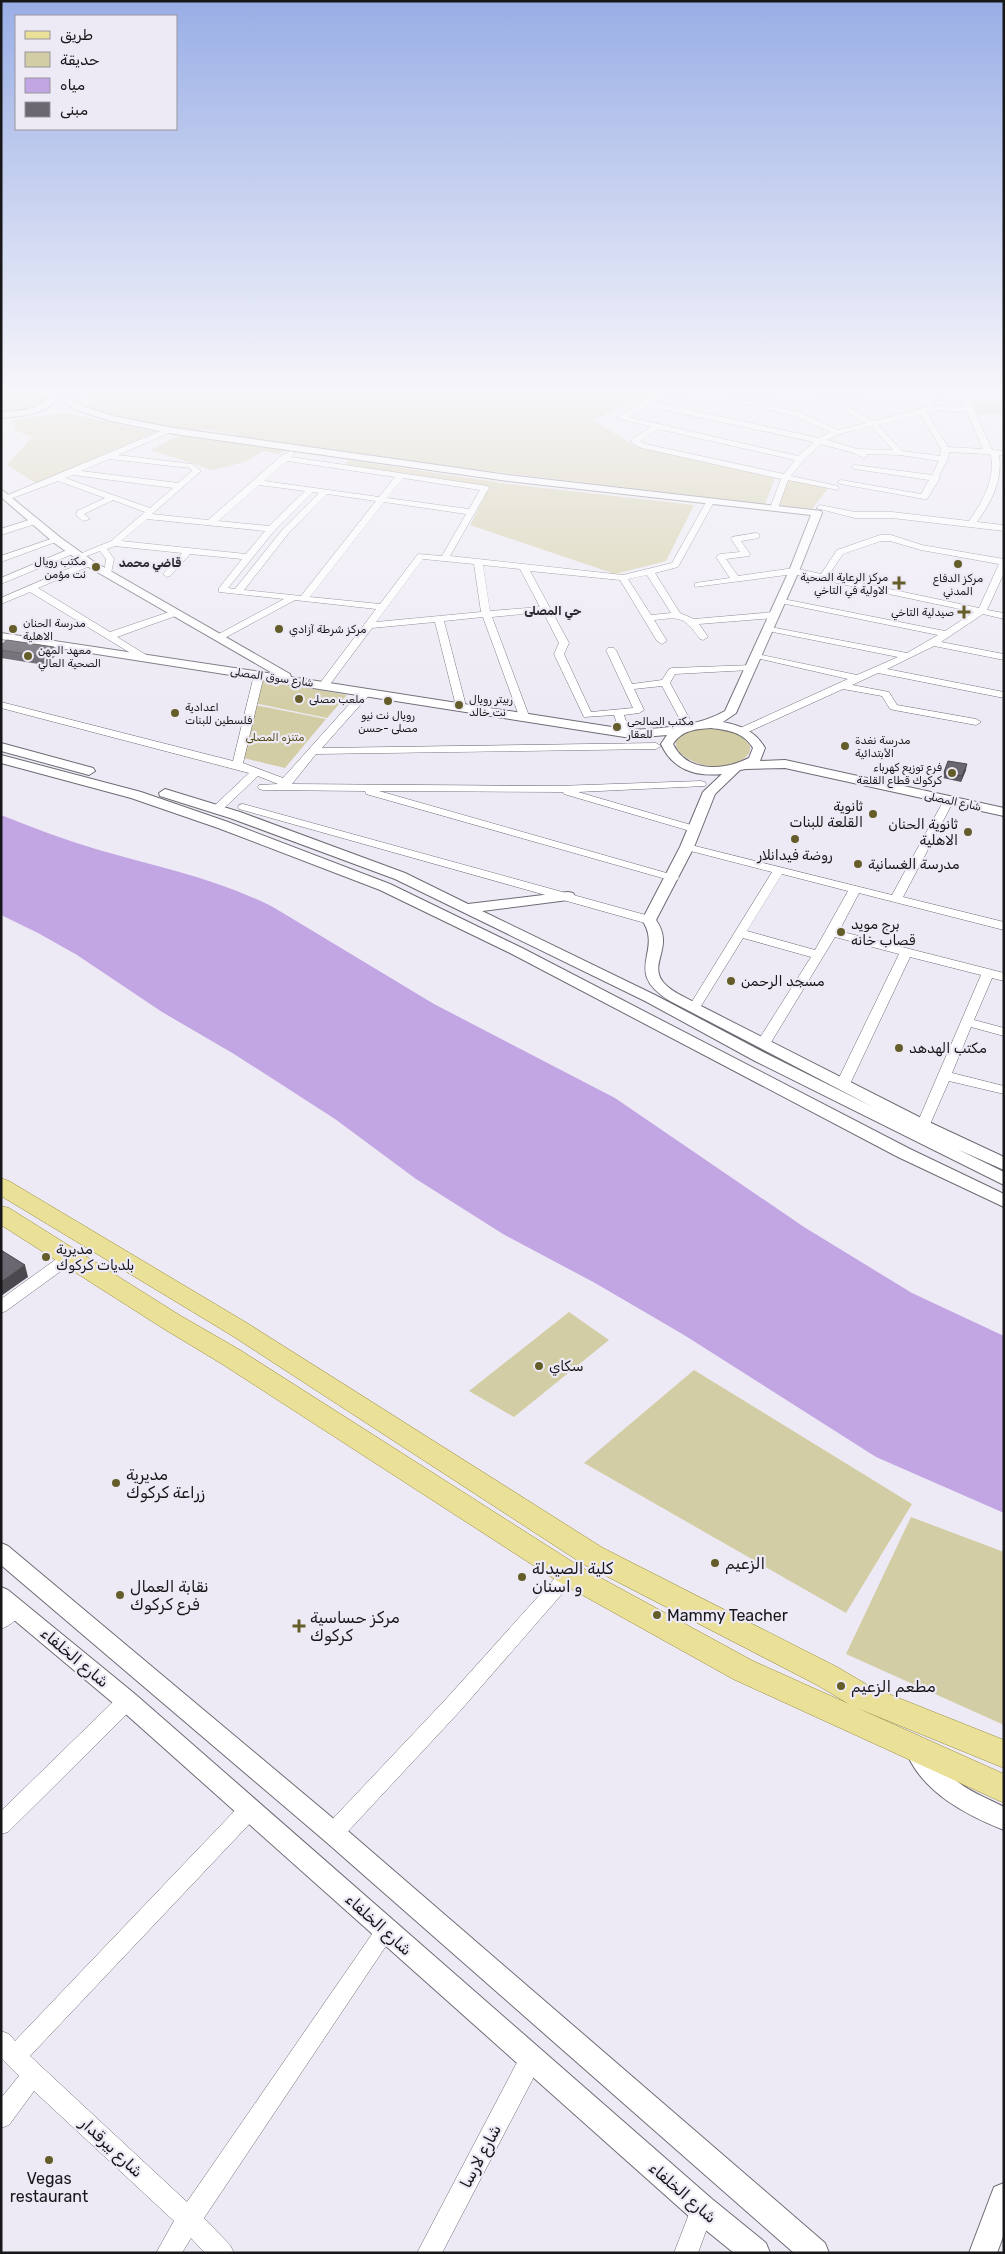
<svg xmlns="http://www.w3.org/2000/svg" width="1005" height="2254" font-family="Rubik,Cairo,sans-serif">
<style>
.green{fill:#d2cda4}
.water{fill:#c2a6e4}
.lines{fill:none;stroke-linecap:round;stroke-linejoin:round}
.minor-casing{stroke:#6f6b75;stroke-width:1}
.tertiary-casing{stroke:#6f6b75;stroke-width:2}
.primary-casing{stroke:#978c3d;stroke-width:1}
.minor{fill:#fff;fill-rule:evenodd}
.tertiary{fill:#fff;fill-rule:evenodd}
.primary{fill:#eae097;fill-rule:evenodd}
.wall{fill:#5c5960}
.shaded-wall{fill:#4b484e}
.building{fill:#6b6770;stroke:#4b484e}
.poi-dot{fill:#645d2a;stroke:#eeeaf5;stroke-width:2}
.labels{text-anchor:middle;stroke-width:4.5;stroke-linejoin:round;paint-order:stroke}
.far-poi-label{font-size:11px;fill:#171619;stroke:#eeeaf5;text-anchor:start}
.far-street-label{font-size:11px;fill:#171619;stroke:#eeeaf5}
.far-park-label{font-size:11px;fill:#534c17;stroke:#eeeaf5}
.far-neighbourhood-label{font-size:12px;font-weight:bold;fill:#2d2a32;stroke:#eeeaf5}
.poi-label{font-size:14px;fill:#171619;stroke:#eeeaf5;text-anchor:start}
.near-poi-label{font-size:16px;fill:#171619;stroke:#eeeaf5;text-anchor:start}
.near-street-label{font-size:16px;fill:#171619;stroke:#eeeaf5}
</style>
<rect width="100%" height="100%" fill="#eeeaf5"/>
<path class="green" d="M1,394H49V395C41,410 17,411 1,413Z
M86,394H659L622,406L593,420L635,446L775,478L765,504C589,483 412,463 236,437L238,435L202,429L197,432C159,425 120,421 84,404L96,400Z
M971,401H1004V414H977Z
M66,413L155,432L36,483L7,465L32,437L14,430L16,425L13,420Z
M184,436L286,450L280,454L263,451L245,462L213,470L151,450L175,437Z
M349,460L508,484L694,505L666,561L615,574L470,525L489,488L344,465Z
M787,480L828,488L812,509L779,505Z
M259,679L347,695L327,718L254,703Z
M255,705L326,719L285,768L239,757Z
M708,728C724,729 741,731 750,746V752C722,793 627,737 708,728Z
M569,1312L609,1340L514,1417L469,1391Z
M694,1370L912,1504L846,1613L584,1463Z
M911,1517L1004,1552V1725L846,1654Z"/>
<path class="water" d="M1,815C33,828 66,840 99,850C158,867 218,879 273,907L434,1004L615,1098L804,1227L912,1293L1004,1336V1513L876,1457L684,1335L595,1283L503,1234L416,1179L335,1119L234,1054L162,1012L77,955L38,933L1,915Z"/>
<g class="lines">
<g class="minor-casing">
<path id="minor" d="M659,394H669L653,402L819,438L831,432L794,416L739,402L743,400L799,412L838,430L866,423L846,411V407H849L874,421L927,407L922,401L727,396L724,394L924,397L941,394L937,400L930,401L934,406L965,407L959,394H967L992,450L1004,451V455H999C1003,481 991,502 977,522L1004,525V531L892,518H855L816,508L820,505L855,512H892L969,521C983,501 995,480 991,455L986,454L949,452L948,459L939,476L940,478L927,499H924L841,484L837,482L841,480L921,494L929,480L855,469L851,467L855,465L932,475L939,461L900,455L866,454L868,456L864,458L854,453L821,444L803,461L791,476L838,486V490L788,480L778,508L771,510L770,508L781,479L642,448L632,443V439L651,427L617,418L642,401ZM646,406L814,442L798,456L628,417ZM933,410L967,412L983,449L948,447L927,413ZM921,415L941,449L940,456L902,451L878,425ZM871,426L893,450L857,449L827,440L840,434ZM658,429L795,460L784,474L645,444L640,441Z
M677,394H688L700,400L696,402Z
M168,428H171V432L118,455L192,464L201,471L152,514L208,520L281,456L291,451L295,453L291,457L488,486L489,488L450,556L623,575L672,563L706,502L713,500L714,502L678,567L655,573L680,613L694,619L774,612L779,615L774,618L699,624L708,637L703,640L700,639C684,616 680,617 654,620L667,641L662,644L657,641L620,580L530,571L569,643L564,654L591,712L633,708L606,650L608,648H614L616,650L632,684L662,680L669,669L672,668L753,665V669L750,670L675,674L670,683L694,727L689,730L684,727L662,686L634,689L644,710L639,713L624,715L630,733L629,735H621L614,715L584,717L554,654L559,643L543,612L492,617L529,716L528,718H520L519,716L483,617L444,621L466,706L465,708H457L456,706L435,622L372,628L328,687H320V683L376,609L295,600L221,640H215V636L284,599L219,592V588L242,559L190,554L170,576L167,577L163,574L182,553L115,546L107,549L114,559L111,573L104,575L106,559L100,551L79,559L75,556L111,541L145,512L113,500L84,514L90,519L83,521L76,515L77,511L105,498L58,481L10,499L3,497ZM109,459L190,468L192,471L178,483L81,471ZM287,461L395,477L379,497L264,481ZM73,475L173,488L150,508L65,478ZM403,478L480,490L469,509L387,498ZM259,485L305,491L269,526L218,521ZM313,492L319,493L282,530L235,589L228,588L274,531ZM327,494L376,501L301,596L244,590L288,534ZM384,502L466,514L442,556L418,554L380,604L310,597ZM147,519L265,531L246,554L121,541ZM423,559L474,564L481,612L376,622ZM483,565L520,569L540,607L490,611ZM647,575L671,613L651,615L628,579Z
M35,518L38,519V523L1,535V529Z
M756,533L759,534V538L741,541L750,554L749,556L726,559L738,576L794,568L821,574L837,550L880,535H891L922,545L1004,559V573L987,610L1004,613V619L983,614L941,642L1004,654V660L934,646L887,669L1004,692V698L878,673L852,685L889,692L897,705L976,719L981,722L976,725L894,710L890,709L882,696L843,689L746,733H738V729L848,679L752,657V653L857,675L898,657L768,631L763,628L765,626L907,653L938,635L781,603L778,602V598L945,631L974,612L794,574L695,587V583L730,578L716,557L720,554L740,552L731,539L732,537ZM881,541H890L921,550L999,564L979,608L828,576L843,554Z
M54,538L61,540L1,562V556Z
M72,548L76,551L75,553L1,584V578Z
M89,560L92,561V565L38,588L110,632L172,611H178V615L117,637L148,656V660H142L30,592L1,604V598Z
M259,672L264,675L243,763L283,778L362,690H370V694L322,748L656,743L661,746L656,749L316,754L292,784L557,786L701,781L705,782L706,784L705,786L578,792L698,827L700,829L694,832L690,831L564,794L563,792L379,791L677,876L679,878L677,880L673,881L366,794L365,791L263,790L259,789L258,787L259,785L278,784L258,776L221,811L217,812L212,809L213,807L249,773L1,708V702L233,761L254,675Z
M949,797L954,800L903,897L1004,922V930L859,893L839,931L1004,973V981L992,978L974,1020L1004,1028V1036L971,1027L952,1073L1004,1086V1094L949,1081L928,1129H918L916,1126L981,975L910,957L850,1084L843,1088L836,1084L899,954L835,937L770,1044L763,1048L756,1044L811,957L743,938L698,1011H690L688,1008L772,872L683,849L681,847L683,845L687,844L892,895L944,800ZM782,874L848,891L815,950L747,931Z
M243,804L653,917L655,920L649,924L645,923L239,809L238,807L239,805Z
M71,1251L76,1252L78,1256L76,1260L6,1311L1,1313V1299L66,1252Z
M569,1566L575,1569L578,1574L575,1579L460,1711L340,1840L333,1843L326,1840L323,1833L326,1826L446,1699L563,1569Z
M16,1600L22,1602L25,1608C21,1617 11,1625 1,1629V1610Z
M127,1692L134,1695L136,1701L134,1707L8,1832L1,1834V1811L120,1695Z
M250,1800L257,1802L260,1809L257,1816L30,2056L187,2202L379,1924L386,1921L393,1924L396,1931L204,2218L230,2245L234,2253H205L191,2238L182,2253H156L174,2221L34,2091L9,2125L1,2128V2098L19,2076L1,2058V2031L9,2034L15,2041L243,1802Z
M531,2048L539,2051L542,2059L539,2067L442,2253H417L523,2051Z
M702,2197L710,2201L714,2209L698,2253H674L694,2201Z"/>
</g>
<g class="tertiary-casing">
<path id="tertiary" d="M50,394H64L83,406L112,416L168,427L508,475L821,511L822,513L799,571L736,713L723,722C742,726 755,731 765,748L760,761L785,760L1004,808V816L785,768L746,769L740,770L715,794L694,847L656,920C675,947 648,963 663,982C672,993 688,998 699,1005L929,1122L1004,1157V1170L957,1149L1004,1172V1185L755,1061L645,1001L395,879L230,818L160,796L159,793L165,789L240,812L405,873L468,904L568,892L573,893L575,896L568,900L482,911L655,995L765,1053L873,1107L670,1001C621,971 664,952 642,920L680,847L703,792L722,774C695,777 672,769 661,744L667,735L631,738L1,639V633L274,674L85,565L53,542L1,497V489L61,538L93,561L290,674L291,677L631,730C663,728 697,727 725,711L789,571L811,515L508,481L168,433L107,420L77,410L57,398C47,415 20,416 1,418V412C18,411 41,411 50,394ZM711,728C727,730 744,732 753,748L749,758C723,771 687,773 673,744C682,730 696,729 711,728Z
M1,743L93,768L95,771L89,775L1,751Z
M1,755L141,792L228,822L390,884L522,948L910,1149L1004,1194V1207L898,1157L512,954L380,890L218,828L131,798L1,763Z
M1,1543L8,1546L341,1825L825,2243L829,2253H794L325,1841L1,1565Z
M1,1587L8,1590L135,1694L712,2199L766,2243L770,2253H734L692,2219L119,1708L1,1609Z
M918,1743C934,1750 941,1767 953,1778C967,1791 987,1798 1004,1807V1830C966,1815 924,1793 907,1754L910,1747Z
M1004,2183V2234L997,2253H969L994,2187Z"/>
</g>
<g class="primary-casing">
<path id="primary" d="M1,1178L9,1181L247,1323L603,1548L837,1667L871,1687L1004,1740V1768L857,1708L1004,1774V1803L733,1679L559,1582L222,1364L164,1329L1,1225V1206L9,1208L181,1316L240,1350L579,1566L753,1661L849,1704L817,1685L583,1564L231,1335L1,1196Z"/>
</g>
<use href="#minor" class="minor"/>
<use href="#tertiary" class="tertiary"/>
<use href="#primary" class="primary"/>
</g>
<path class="wall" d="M1,645L56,655L45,665L1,658Z
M966,770L961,782L943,778L944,772Z"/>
<path class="shaded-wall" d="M54,647L56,655L45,665L44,657Z
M967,764L966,770L961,782L962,776Z
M25,1265L28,1277L1,1296V1282Z"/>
<path class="building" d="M7,640L54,647L44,657L1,650V645Z
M948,761L967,764L962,776L944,772Z
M1,1250L25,1265L1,1282Z"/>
<linearGradient id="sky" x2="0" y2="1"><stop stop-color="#99aee6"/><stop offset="0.55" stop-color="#f7f6fa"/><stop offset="1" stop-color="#f7f6fa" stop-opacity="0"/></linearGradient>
<rect width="1005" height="710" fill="url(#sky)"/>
<g class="poi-dot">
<circle cx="958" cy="564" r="5"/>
<circle cx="96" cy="567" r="5"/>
<path d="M896.5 575.5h5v5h5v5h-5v5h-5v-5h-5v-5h5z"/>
<path d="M961.5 604.5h5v5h5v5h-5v5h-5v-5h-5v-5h5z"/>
<circle cx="13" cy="629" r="5"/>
<circle cx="279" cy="629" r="5"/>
<circle cx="28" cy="656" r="5"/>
<circle cx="299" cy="699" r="5"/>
<circle cx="388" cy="701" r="5"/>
<circle cx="459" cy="705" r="5"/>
<circle cx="175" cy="713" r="5"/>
<circle cx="617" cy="727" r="5"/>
<circle cx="845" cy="746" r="5"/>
<circle cx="952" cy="773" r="5"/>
<circle cx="873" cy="814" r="5"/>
<circle cx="968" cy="832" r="5"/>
<circle cx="795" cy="839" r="5"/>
<circle cx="858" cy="864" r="5"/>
<circle cx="841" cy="932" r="5"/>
<circle cx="731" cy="981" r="5"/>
<circle cx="899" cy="1048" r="5"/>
<circle cx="46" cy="1257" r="5"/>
<circle cx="539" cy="1366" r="5"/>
<circle cx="116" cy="1483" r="5"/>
<circle cx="715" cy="1563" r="5"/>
<circle cx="522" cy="1577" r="5"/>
<circle cx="120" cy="1595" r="5"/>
<circle cx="657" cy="1615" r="5"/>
<path d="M296.5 1618.5h5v5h5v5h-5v5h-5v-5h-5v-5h5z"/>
<circle cx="841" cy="1686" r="5"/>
<circle cx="49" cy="2160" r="5"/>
</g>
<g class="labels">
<g class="far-poi-label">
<text x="86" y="565" text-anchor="end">مكتب رويال<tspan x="86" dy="13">نت مؤمن</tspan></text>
<text x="888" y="581" text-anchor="end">مركز الرعاية الصحية<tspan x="888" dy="13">الاولية في التاخي</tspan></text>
<text x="958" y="582" text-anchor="middle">مركز الدفاع<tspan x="958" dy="13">المدني</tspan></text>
<text x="954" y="616" text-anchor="end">صيدلية التاخي</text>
<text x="23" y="627">مدرسة الحنان<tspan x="23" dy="13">الاهلية</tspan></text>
<text x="289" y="633">مركز شرطة آزادي</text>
<text x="38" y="654">معهد المهن<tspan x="38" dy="13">الصحية العالي</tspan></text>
<text x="309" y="703">ملعب مصلى</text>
<text x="469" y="703">ربيتر رويال<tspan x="469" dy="13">نت خالد</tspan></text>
<text x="185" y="711">اعدادية<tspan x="185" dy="13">فلسطين للبنات</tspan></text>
<text x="388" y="719" text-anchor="middle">رويال نت نيو<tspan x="388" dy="13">مصلى -حسن</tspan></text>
<text x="627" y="725">مكتب الصالحي<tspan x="627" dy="13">للعقار</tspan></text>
<text x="855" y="744">مدرسة نغدة<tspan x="855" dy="13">الأبتدائية</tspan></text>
<text x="942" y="771" text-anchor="end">فرع توزيع كهرباء<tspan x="942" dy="13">كركوك قطاع القلعة</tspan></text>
</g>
<g class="far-street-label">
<text transform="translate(272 677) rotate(8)" y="4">شارع سوق المصلى</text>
<text transform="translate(953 801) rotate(12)" y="4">شارع المصلى</text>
</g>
<g class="far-park-label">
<text x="275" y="741">متنزه المصلى</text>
</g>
<g class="far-neighbourhood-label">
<text x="150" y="567">قاضي محمد</text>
<text x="553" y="615">حي المصلى</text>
</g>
<g class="poi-label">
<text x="863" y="811" text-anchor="end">ثانوية<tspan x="863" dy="16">القلعة للبنات</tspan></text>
<text x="958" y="829" text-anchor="end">ثانوية الحنان<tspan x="958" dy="16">الاهلية</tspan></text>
<text x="795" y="860" text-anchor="middle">روضة فيدانلار</text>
<text x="868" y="869">مدرسة الغسانية</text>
<text x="851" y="929">برج مويد<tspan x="851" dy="16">قصاب خانه</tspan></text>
<text x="741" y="986">مسجد الرحمن</text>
<text x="909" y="1053">مكتب الهدهد</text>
<text x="56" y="1254">مديرية<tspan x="56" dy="16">بلديات كركوك</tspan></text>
<text x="549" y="1371">سكاي</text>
</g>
<g class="near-poi-label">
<text x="126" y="1480">مديرية<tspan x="126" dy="18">زراعة كركوك</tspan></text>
<text x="725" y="1569">الزعيم</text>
<text x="532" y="1574">كلية الصيدلة<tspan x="532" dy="18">و اسنان</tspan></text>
<text x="130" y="1592">نقابة العمال<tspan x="130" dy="18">فرع كركوك</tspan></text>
<text x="667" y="1621">Mammy Teacher</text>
<text x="310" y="1623">مركز حساسية<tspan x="310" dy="18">كركوك</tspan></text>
<text x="851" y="1692">مطعم الزعيم</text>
<text x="49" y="2184" text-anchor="middle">Vegas<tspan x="49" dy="18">restaurant</tspan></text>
</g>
<g class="near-street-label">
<text transform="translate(75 1657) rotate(40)" y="6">شارع الخلفاء</text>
<text transform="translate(379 1924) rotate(42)" y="6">شارع الخلفاء</text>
<text transform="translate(112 2147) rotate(43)" y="6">شارع بيرقدار</text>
<text transform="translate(480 2156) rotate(-62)" y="6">شارع لارسا</text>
<text transform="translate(683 2192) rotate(41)" y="6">شارع الخلفاء</text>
</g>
</g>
<rect width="1005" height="2254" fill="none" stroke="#171619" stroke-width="5"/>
<rect x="15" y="15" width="162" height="115" fill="#eeeaf5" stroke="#98959d"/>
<rect x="25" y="31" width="25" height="8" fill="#eae097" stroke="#98959d"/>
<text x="60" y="40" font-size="15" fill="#171619">طريق</text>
<rect x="25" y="52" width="25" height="15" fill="#d2cda4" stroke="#98959d"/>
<text x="60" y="65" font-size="15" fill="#171619">حديقة</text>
<rect x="25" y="78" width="25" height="15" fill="#c2a6e4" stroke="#98959d"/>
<text x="60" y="90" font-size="15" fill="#171619">مياه</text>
<rect x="25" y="102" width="25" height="15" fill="#6b6770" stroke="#98959d"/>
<text x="60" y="115" font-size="15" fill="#171619">مبنى</text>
</svg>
